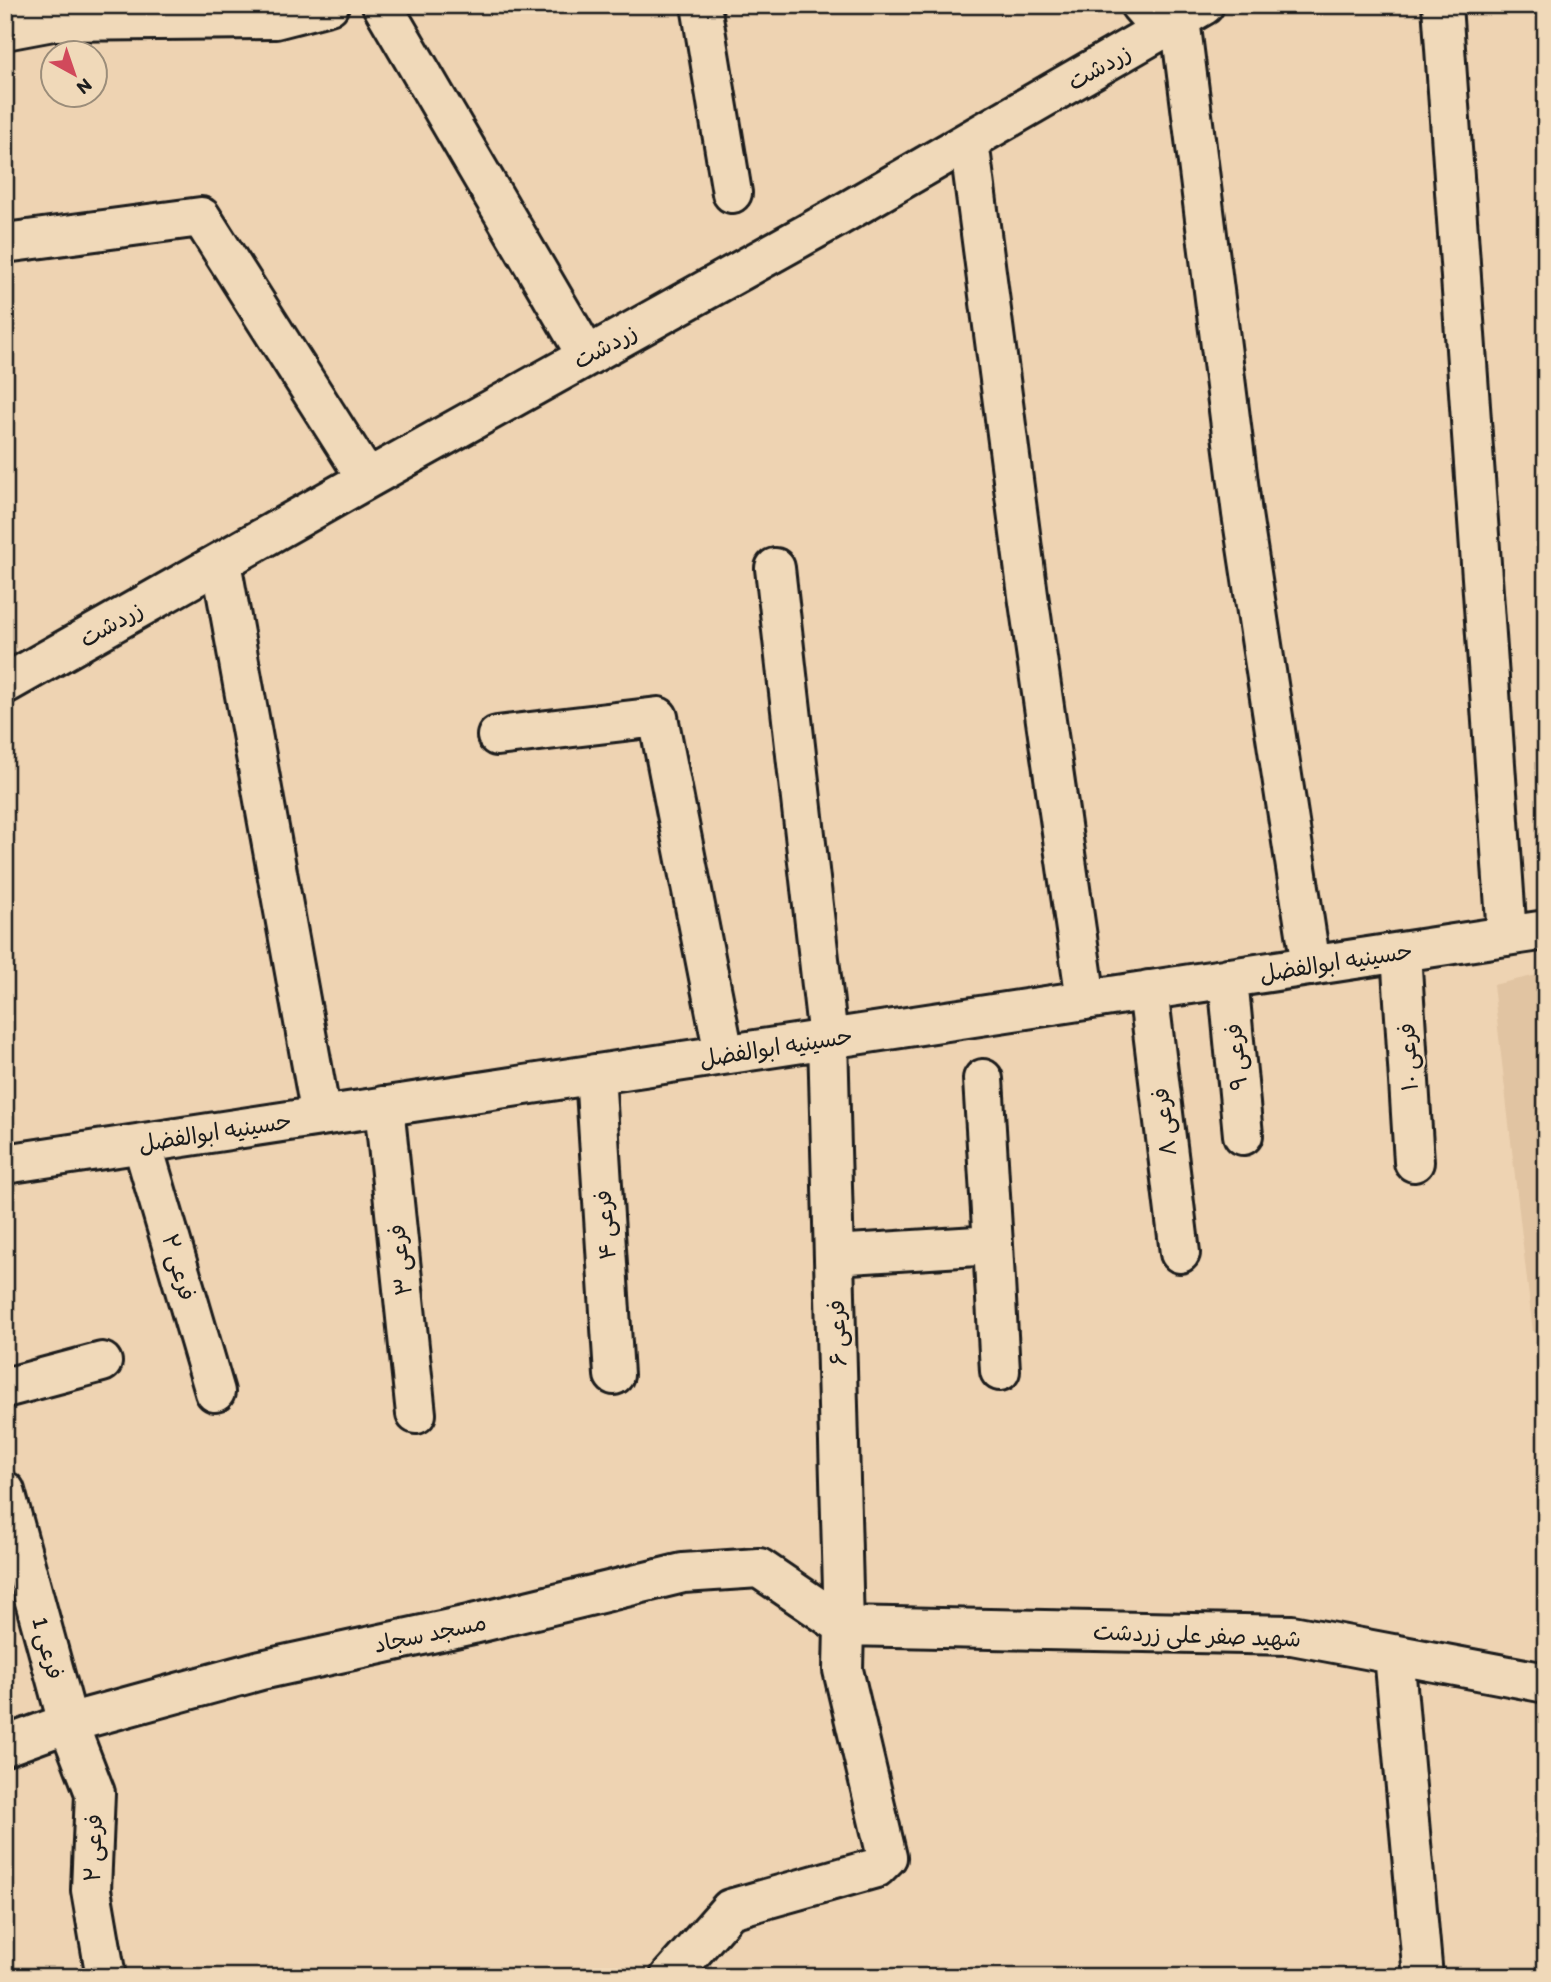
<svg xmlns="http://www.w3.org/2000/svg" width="1551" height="1982" font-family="Itim,'Playpen Sans Arabic',sans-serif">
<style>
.built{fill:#e1c4a2}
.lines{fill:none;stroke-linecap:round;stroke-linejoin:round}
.minor-casing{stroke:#1c1c1c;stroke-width:44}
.minor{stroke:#f0d9b9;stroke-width:38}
.labels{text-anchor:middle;stroke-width:5;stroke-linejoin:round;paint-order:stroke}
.street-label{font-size:23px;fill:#1c1c1c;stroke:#f0d9b9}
</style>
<rect width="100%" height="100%" fill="#eed3b2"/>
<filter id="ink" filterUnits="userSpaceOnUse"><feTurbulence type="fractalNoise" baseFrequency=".0143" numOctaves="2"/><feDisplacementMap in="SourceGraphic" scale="14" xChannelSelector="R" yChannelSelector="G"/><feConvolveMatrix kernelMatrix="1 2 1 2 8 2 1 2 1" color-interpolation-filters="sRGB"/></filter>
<g filter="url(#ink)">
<path class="built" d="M1546,973V1331L1533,1332L1493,985Z
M1541,1387H1546V1481Z"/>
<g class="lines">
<g class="minor-casing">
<path id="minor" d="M382,5L587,356
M701,5L732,193
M1140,5L1162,30
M1442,5L1507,936
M1180,19L1242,514L1311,966
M5,30L53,21L275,19L329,5
M969,141L1028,595L1086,1000
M5,243L201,217L367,479
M221,562L321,1116
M5,684L367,479L837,217L1204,5
M497,736L658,717L724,1054
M1401,952L1414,1162
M1228,978L1243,1135
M1148,990L1180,1253
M595,1074L614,1375
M983,1079L993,1245
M384,1106L416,1414
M142,1143L215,1392
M5,1164L1546,930
M834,1255L993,1245L1000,1371
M5,1388L102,1362
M5,1491L68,1723L95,1793L91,1890L106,1977
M844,1626L1292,1635L1546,1683
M1394,1654L1423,1977
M5,1746L68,1723L261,1670L473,1624L683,1573L759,1568L844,1626
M670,1977L730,1909L876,1868L887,1857L843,1670L844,1626L828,1039L775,568"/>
</g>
<use href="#minor" class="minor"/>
</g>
</g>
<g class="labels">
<g class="street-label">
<text transform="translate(1099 67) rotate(-30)" y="8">زردشت</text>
<text transform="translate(605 346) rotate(-29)" y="8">زردشت</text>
<text transform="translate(111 624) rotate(-30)" y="8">زردشت</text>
<text transform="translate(1336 962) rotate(-9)" y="8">حسینیه ابوالفضل</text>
<text transform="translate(776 1047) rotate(-9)" y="8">حسینیه ابوالفضل</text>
<text transform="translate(1236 1057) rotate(-95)" y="8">فرعی ۹</text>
<text transform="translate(1408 1057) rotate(-93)" y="8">فرعی ۱۰</text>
<text transform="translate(1164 1122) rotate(-97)" y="8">فرعی ۸</text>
<text transform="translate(215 1132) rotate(-9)" y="8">حسینیه ابوالفضل</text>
<text transform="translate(605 1225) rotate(-94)" y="8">فرعی ۴</text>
<text transform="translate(400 1260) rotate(-96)" y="8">فرعی ۳</text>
<text transform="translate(179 1267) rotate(74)" y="8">فرعی ۲</text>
<text transform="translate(837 1333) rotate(-92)" y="8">فرعی ۶</text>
<text transform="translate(430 1633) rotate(-12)" y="8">مسجد سجاد</text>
<text transform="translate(1197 1635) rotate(2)" y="8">شهید صفر علی زردشت</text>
<text transform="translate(48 1648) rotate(75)" y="8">فرعی 1</text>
<text transform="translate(93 1848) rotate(-88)" y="8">فرعی ۲</text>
</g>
</g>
<rect width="1551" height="1982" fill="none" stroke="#f0d9b9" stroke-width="28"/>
<rect x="14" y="14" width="1523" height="1954" fill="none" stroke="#1c1c1c" stroke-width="2.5" filter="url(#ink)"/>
<g transform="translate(74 74) rotate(140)"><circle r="33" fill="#f0d9b9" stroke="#9b8d7a" stroke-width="2"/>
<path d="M0-5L12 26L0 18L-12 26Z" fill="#d1495b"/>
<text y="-10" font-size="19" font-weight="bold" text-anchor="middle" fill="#1c1c1c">N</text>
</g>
</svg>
